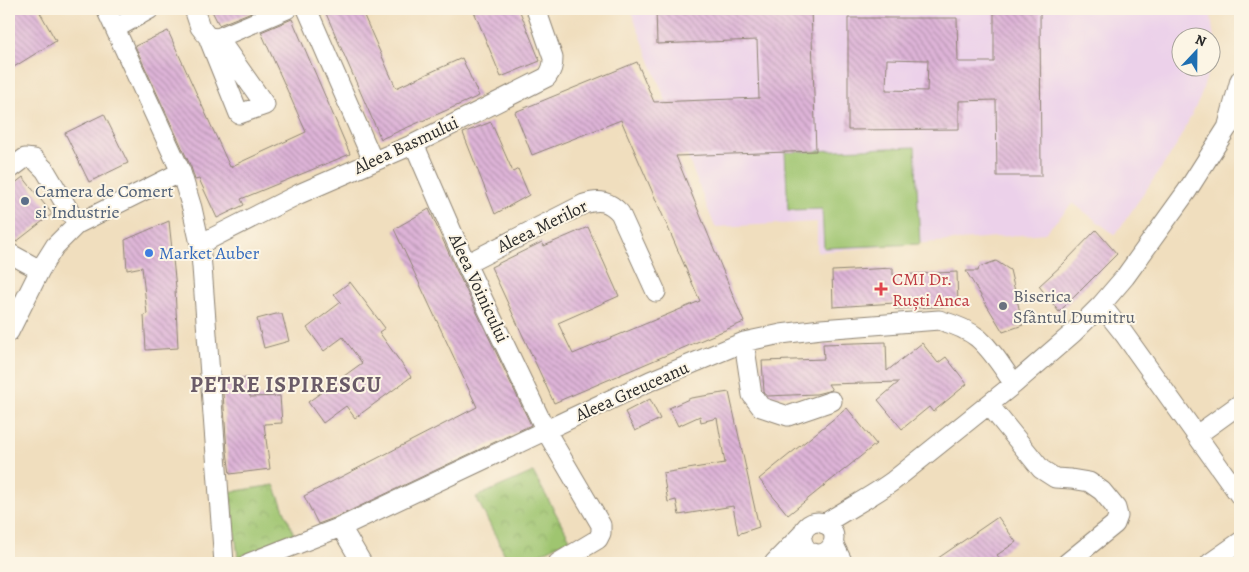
<svg xmlns="http://www.w3.org/2000/svg" width="1249" height="572" font-family="Alegreya,serif">
<style>
.built{fill:#ecd1ea}
.park{fill:url(#park-crowns);stroke:#65784e}
.pitch{fill:#9fc570;stroke:#65784e}
.building{fill:url(#building-back-hatch);fill-rule:evenodd}
.lines{fill:none;stroke-linecap:round;stroke-linejoin:round}
.minor-casing{stroke:#8e8474;stroke-width:21}
.minor{stroke:#fff;stroke-width:19}
.service-dot{fill:#5c6f8a;stroke:#fcf5e5;stroke-width:2}
.shop-dot{fill:#3f7fe0;stroke:#fcf5e5;stroke-width:2}
.health-dot{fill:#e0444e;stroke:#fcf5e5;stroke-width:2}
.worship-dot{fill:#6b7280;stroke:#fcf5e5;stroke-width:2}
.labels{text-anchor:middle;stroke-width:4;stroke-linejoin:round;paint-order:stroke}
.street-label{font-size:18px;fill:#2b2b2b;stroke:#fcf5e5}
.service-label{font-size:18px;fill:#4e5e75;stroke:#fcf5e5;text-anchor:start}
.shop-label{font-size:18px;fill:#366cbe;stroke:#fcf5e5;text-anchor:start}
.health-label{font-size:18px;fill:#be3a42;stroke:#fcf5e5;text-anchor:start}
.worship-label{font-size:18px;fill:#5b616d;stroke:#fcf5e5;text-anchor:start}
.district-label{font-size:22px;font-weight:bold;letter-spacing:1px;fill:#6a5b68;stroke:#fcf5e5}
</style>
<defs>
<pattern id="park-crowns" width="20" height="18" patternUnits="userSpaceOnUse" patternTransform="scale(1.25)"><rect width="20" height="18" fill="#9fc570"/><path d="M2 6a3 3 0 1 1 6 0M12 15a3 3 0 1 1 6 0" fill="none" stroke="#89a961"/></pattern>
<pattern id="building-back-hatch" width="6" height="6" patternUnits="userSpaceOnUse" patternTransform="scale(1.25)"><rect width="6" height="6" fill="#deb4d8"/><path d="M-1 5l2 2M0 0l6 6M5-1l2 2" fill="none" stroke="#b493af"/></pattern>
</defs>
<rect width="100%" height="100%" fill="#fcf5e5"/>
<filter id="ink" filterUnits="userSpaceOnUse"><feTurbulence type="fractalNoise" baseFrequency=".02" numOctaves="2"/><feDisplacementMap in="SourceGraphic" scale="10" xChannelSelector="R" yChannelSelector="G"/><feConvolveMatrix kernelMatrix="1 2 1 2 8 2 1 2 1" color-interpolation-filters="sRGB"/></filter>
<filter id="wash" filterUnits="userSpaceOnUse"><feTurbulence type="fractalNoise" baseFrequency=".0096" numOctaves="4" result="noise"/><feDisplacementMap in="SourceGraphic" scale="20" xChannelSelector="R" yChannelSelector="G"/><feGaussianBlur stdDeviation="1.12" result="paint"/><feColorMatrix in="noise" values="0 0 0 0 0 0 0 0 0 0 0 0 0 0 0 0 0 1.4 0 .05"/><feComposite in="paint" operator="in"/></filter>
<g filter="url(#wash)">
<rect width="100%" height="100%" fill="#f0debe"/>
<path class="built" d="M630,9H1210L1215,46L1212,59V38H1182V68H1209L1200,98L1175,148L1115,235L1073,203L1045,233L817,252V222L715,227Z"/>
<path class="park" d="M533,472L570,539L522,563H509L476,497Z
M274,485L295,537L238,557L230,492Z"/>
<path class="pitch" d="M915,147L920,244L824,248L822,209L788,210L785,152Z"/>
<g id="blocks">
<path class="building" d="M18,9H38L56,41L9,70V14Z
M211,9H259L219,25Z
M324,9H361L396,88L462,58L479,96L381,139Z
M473,9H519L540,61L501,77Z
M656,9H811L816,151L676,156L744,322L554,403L491,267L542,242L544,246L588,227L619,296L558,323L573,354L700,301L621,120L532,155L515,112L637,62L654,102L759,98L757,40L657,44Z
M994,9H1040L1041,176H997L996,100L959,101V129L848,130V18H957L958,62H994ZM887,59L928,60L927,91L886,90Z
M292,19L350,154L241,199L244,205L217,218L199,179L195,180L191,167L135,46L168,31L230,167L306,132L261,32Z
M104,114L128,163L89,182L65,133Z
M491,122L513,172L518,169L529,195L495,214L463,133Z
M23,177L52,214L16,242L9,233V188Z
M429,209L456,269L531,425L337,517L318,524L304,496L477,407L394,229Z
M169,221L176,288L175,289L178,348L146,350L144,315L147,314L142,267L127,270L125,240Z
M1096,230L1117,254L1059,312L1039,286L1063,264Z
M996,261L1010,270L1023,325L1003,332L966,271H978L979,267Z
M893,268V275L957,272L958,306L895,309V303L833,307L832,271Z
M350,282L385,328L379,332L411,377L355,418L346,406L323,423L308,402L362,363L343,337L324,351L307,328L341,302L334,294Z
M276,314H282L289,341L264,348L257,319Z
M886,342L887,371L922,343L938,363L946,357L967,384L933,412L929,407L902,429L878,400L899,382L828,384L832,390L816,394L767,396L764,392L762,361L824,359L823,344Z
M249,378L250,397L280,396L282,423L264,424L270,469L230,474L227,451L222,379Z
M729,392L759,527L738,534L733,506L679,515L676,500L668,502L663,473L725,463L717,418L701,422L700,416L678,426L669,408L691,398Z
M650,399L660,419L635,431L625,412Z
M847,408L876,444L788,515L759,479Z
M998,517L1016,542L997,555L1003,563H931Z"/>
</g>
</g>
<g filter="url(#ink)">
<use href="#blocks" fill-opacity="0" stroke="#8e8474" stroke-width="1"/>
<g class="lines">
<g class="minor-casing">
<path id="minor" d="M106,9L181,172L192,208L200,244L202,267L224,563
M194,9L200,27L208,37L218,38L287,9
M307,9L373,161
M116,28L150,9
M208,37L239,114L265,105L218,38
M1228,125L1240,80
M414,144L466,264L546,431L601,525V533L598,539L558,563
M9,170L25,158L34,159L45,170L77,224
M200,244L299,194L414,144L547,77C552,70 553,66 553,58L536,9
M9,253L40,270
M466,264L584,204C600,199 609,201 620,213L656,292
M1101,305L1124,334L1240,496
M9,332L40,270L55,246L77,224L181,172
M744,342L752,395L761,407L788,416L832,401
M989,405L1041,469L1055,478L1071,479L1089,482L1102,491L1116,508L1118,516L1115,524L1067,563
M1197,435L1240,404
M802 538a16 16 0 1 1 32 0a16 16 0 1 1-32 0Z
M824,524C847,509 871,497 893,481L1014,384L1073,333L1101,305L1125,277L1187,191L1227,128L1240,113
M341,527L362,563
M833,543L843,563
M249,563L341,527L650,381L744,342L781,334L821,329L939,320C953,324 967,329 978,338C993,351 1003,368 1014,384
M774,563L803,533
M791,563L814,553
M1210,563L1240,542"/>
</g>
<use href="#minor" class="minor"/>
</g>
</g>
<circle class="service-dot" cx="25" cy="201" r="5"/>
<circle class="shop-dot" cx="149" cy="253" r="5"/>
<path class="health-dot" d="M878.5 281.5h5v5h5v5h-5v5h-5v-5h-5v-5h5z"/>
<circle class="worship-dot" cx="1003" cy="306" r="5"/>
<g class="labels">
<g class="street-label">
<text transform="translate(406 145) rotate(-25)" y="6">Aleea Basmului</text>
<text transform="translate(542 226) rotate(-26)" y="6">Aleea Merilor</text>
<text transform="translate(479 288) rotate(65)" y="6">Aleea Voinicului</text>
<text transform="translate(632 391) rotate(-24)" y="6">Aleea Greuceanu</text>
</g>
<g class="service-label">
<text x="35" y="197">Camera de Comert<tspan x="35" dy="21">si Industrie</tspan></text>
</g>
<g class="shop-label">
<text x="159" y="259">Market Auber</text>
</g>
<g class="health-label">
<text x="892" y="285">CMI Dr.<tspan x="892" dy="21">Ruști Anca</tspan></text>
</g>
<g class="worship-label">
<text x="1013" y="302">Biserica<tspan x="1013" dy="21">Sfântul Dumitru</tspan></text>
</g>
<g class="district-label">
<text x="286" y="392">PETRE ISPIRESCU</text>
</g>
</g>
<rect width="1249" height="572" fill="none" stroke="#fcf5e5" stroke-width="30"/>
<g transform="translate(1196 52) rotate(22)"><circle r="24" fill="#fcf5e5" stroke="#a8a49b"/>
<path d="M0-4L9 19L0 12L-9 19Z" fill="#1f6fb2"/>
<text y="-8" font-size="14" font-weight="bold" text-anchor="middle" fill="#2b2b2b">N</text>
</g>
</svg>
